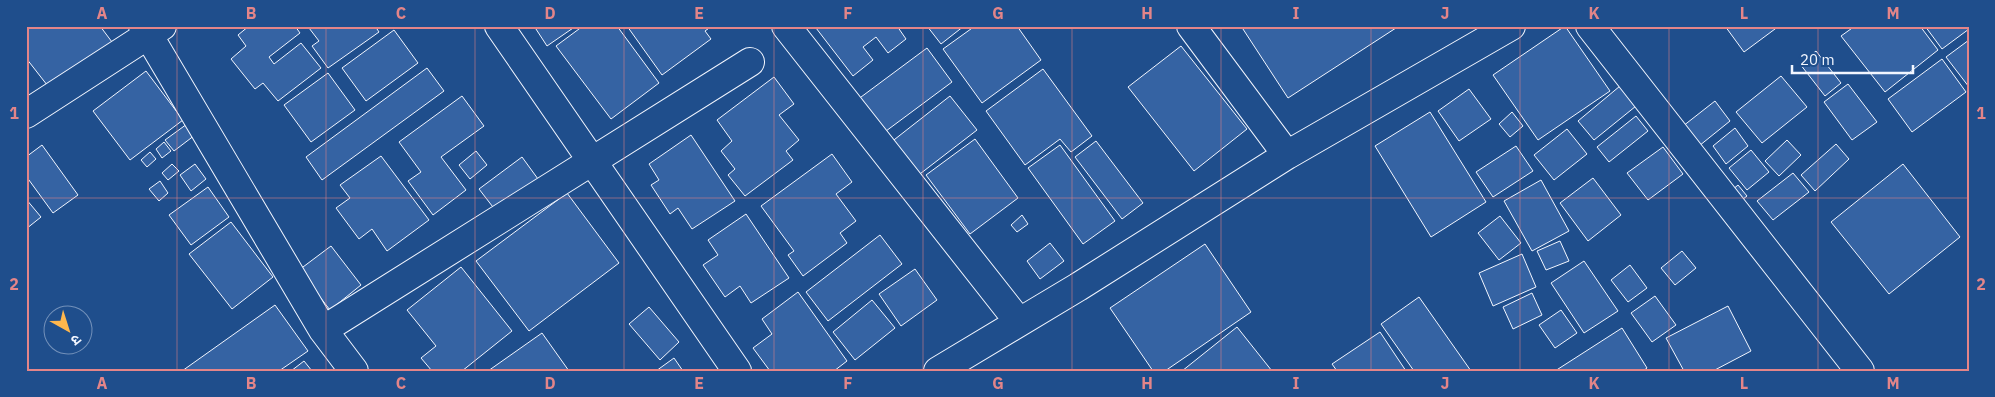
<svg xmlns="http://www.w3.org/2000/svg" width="1995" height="397" font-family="'IBM Plex Sans','Noto Sans Devanagari',sans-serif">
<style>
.building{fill:#3563a3;stroke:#f2f6ff}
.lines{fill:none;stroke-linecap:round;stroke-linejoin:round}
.minor-casing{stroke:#f2f6ff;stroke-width:30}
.minor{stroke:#1f4e8c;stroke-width:28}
.grid{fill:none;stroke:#e38589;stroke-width:1;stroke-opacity:0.55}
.neatline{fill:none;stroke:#e38589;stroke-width:2}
.grid-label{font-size:16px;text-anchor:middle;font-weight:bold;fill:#e38589}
</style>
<rect width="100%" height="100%" fill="#1f4e8c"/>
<path class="building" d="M26,26H100L112,42L51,90L26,58Z
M249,26H295L300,33L269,57L274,64L301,43L321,68L278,101L263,83L255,89L231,59L246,46L238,35Z
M312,26H375L379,32L328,68L312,46L319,41L309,28Z
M534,26H576L547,46Z
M583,26H617L659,83L611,119L556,46Z
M627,26H712L705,31L711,39L662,75Z
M819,26H897L906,39L888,53L876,37L863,47L873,60L853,76L816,28Z
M927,26H964L941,44Z
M975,26H1017L1041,60L982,103L943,49Z
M1241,26H1399L1288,98Z
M1565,26L1610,91L1538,140L1493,75Z
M1725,26H1779L1744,52Z
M1855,26H1920L1938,50L1885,92L1841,36Z
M1925,26H1969V29L1942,49Z
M394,30L418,63L366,101L342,68Z
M1969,40V87L1946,57Z
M1181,46L1247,129L1194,171L1128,87Z
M927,48L952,82L882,134L857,100Z
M1816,51L1841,83L1825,96L1800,64Z
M1942,59L1966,92L1912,132L1888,99Z
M427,68L444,91L322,180L306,157Z
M1043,69L1092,136L1071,152L1060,139L1025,165L986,111Z
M146,71L183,120L130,160L93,111Z
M328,73L355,110L311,142L284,105Z
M1781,76L1807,107L1762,143L1736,112Z
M774,77L794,104L779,115L799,140L786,151L793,160L745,196L728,175L735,169L721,151L732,141L717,120Z
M1848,84L1877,122L1852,140L1824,102Z
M1620,86L1636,106L1594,140L1578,121Z
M1469,89L1491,119L1459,141L1438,111Z
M462,96L484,126L441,157L466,190L433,215L408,181L421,172L399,142Z
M950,96L977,130L916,177L890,143Z
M1715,101L1730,121L1694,150L1678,130Z
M1430,112L1486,202L1431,237L1375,146Z
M1512,112L1523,126L1510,137L1499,124Z
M1636,116L1648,131L1609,162L1597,147Z
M187,124L195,135L174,151L165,140Z
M1735,128L1748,146L1726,164L1713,146Z
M1567,129L1587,154L1554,180L1534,155Z
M691,135L735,201L692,229L678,208L670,214L651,185L659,180L649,164Z
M975,139L1018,198L970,234L926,175Z
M1787,140L1801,155L1779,176L1765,161Z
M1096,141L1143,203L1122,219L1075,157Z
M164,142L171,151L162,158L156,149Z
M1836,144L1849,159L1815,191L1801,175Z
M42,145L78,195L53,213L26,176V157Z
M1060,145L1115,221L1083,244L1028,168Z
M1516,146L1533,171L1493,197L1476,172Z
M1663,147L1683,174L1648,200L1627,173Z
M1751,150L1769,172L1747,190L1729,168Z
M476,151L487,165L470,179L459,165Z
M150,152L156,159L147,167L141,160Z
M832,154L852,182L836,194L856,221L840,233L847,243L803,276L788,255L794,251L761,206Z
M381,156L429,220L387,251L372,229L359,239L336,208L350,198L340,185Z
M522,157L538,179L496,211L479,189Z
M172,164L179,171L168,180L162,173Z
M195,164L206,179L191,191L180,175Z
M1903,164L1960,237L1889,294L1831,222Z
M1793,173L1809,192L1773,220L1757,201Z
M1593,178L1621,215L1588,241L1560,203Z
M1541,180L1569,231L1532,251L1504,201Z
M160,181L168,193L159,201L149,189Z
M1738,185L1747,196L1734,206L1725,196Z
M208,187L229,217L191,245L169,215Z
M567,193L619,263L529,331L476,261Z
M26,199L41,217L26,229Z
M746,214L789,278L751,303L740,286L725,297L703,265L718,255L708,240Z
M1022,215L1028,224L1017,232L1011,225Z
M1500,216L1521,243L1499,260L1478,233Z
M231,222L273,277L232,309L189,254Z
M880,235L902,264L828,321L806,292Z
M1560,241L1569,261L1546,270L1537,251Z
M1050,243L1064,261L1040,279L1027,261Z
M1205,244L1251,312L1165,371H1153L1110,308Z
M331,246L361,285L330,310L299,270Z
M1682,251L1696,268L1675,285L1661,268Z
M1522,254L1536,287L1493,306L1479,273Z
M1584,261L1618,311L1584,333L1551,283Z
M1630,265L1647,288L1628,302L1611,280Z
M461,267L512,331L462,371H432L421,358L436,346L407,310Z
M915,269L937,300L901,326L879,294Z
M798,292L847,361L834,371H770L753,348L772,334L762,319Z
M1532,293L1542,315L1513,329L1503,307Z
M1655,296L1676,325L1652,342L1631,313Z
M1419,297L1471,371H1414L1381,324Z
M872,300L895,328L855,360L833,332Z
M275,305L308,351L279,371H182Z
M1728,306L1751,351L1713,371H1684L1666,338Z
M649,307L679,342L660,360L629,324Z
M1561,310L1577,333L1555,348L1539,325Z
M1237,327L1272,371H1182Z
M1622,328L1647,368L1643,371H1555Z
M1380,332L1406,371H1337L1332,364Z
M542,333L569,371H488Z
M674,358L683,371H656Z
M304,361L312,371H291Z"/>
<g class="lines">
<g class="minor-casing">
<path id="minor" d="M143,26L323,330L354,371
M499,26L737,371
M786,26L1019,322
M1191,26L1287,155
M1590,26L1860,371
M26,114L162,26
M323,330L750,62
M938,371L1078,287L1287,155L1511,26"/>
</g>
<use href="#minor" class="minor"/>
</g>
<path class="grid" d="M177,26V371M326,26V371M475,26V371M624,26V371M774,26V371M923,26V371M1072,26V371M1221,26V371M1371,26V371M1520,26V371M1669,26V371M1818,26V371M26,198H1969"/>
<rect width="1995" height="397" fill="none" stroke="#1f4e8c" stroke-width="55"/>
<g transform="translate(68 330) rotate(141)"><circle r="24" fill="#1f4e8c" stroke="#7391ba"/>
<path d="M0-4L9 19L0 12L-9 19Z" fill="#ffb74d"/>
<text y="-8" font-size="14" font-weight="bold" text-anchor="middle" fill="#f2f6ff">उ</text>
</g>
<path d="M1792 65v8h121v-8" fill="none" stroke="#f2f6ff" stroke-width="2.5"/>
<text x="1800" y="65" font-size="15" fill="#f2f6ff" stroke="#1f4e8c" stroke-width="4" paint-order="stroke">20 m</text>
<rect x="28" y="28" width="1940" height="342" class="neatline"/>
<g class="grid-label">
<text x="102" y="19">A</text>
<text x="251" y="19">B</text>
<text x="401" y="19">C</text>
<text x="550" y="19">D</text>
<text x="699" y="19">E</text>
<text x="848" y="19">F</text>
<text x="998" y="19">G</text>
<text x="1147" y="19">H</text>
<text x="1296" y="19">I</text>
<text x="1445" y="19">J</text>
<text x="1594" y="19">K</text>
<text x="1744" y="19">L</text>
<text x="1893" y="19">M</text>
<text x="14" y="119">1</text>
<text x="1981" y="119">1</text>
<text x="14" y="290">2</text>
<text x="1981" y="290">2</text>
<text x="102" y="389">A</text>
<text x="251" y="389">B</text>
<text x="401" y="389">C</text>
<text x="550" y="389">D</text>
<text x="699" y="389">E</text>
<text x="848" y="389">F</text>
<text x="998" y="389">G</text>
<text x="1147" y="389">H</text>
<text x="1296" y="389">I</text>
<text x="1445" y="389">J</text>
<text x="1594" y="389">K</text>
<text x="1744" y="389">L</text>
<text x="1893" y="389">M</text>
</g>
</svg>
